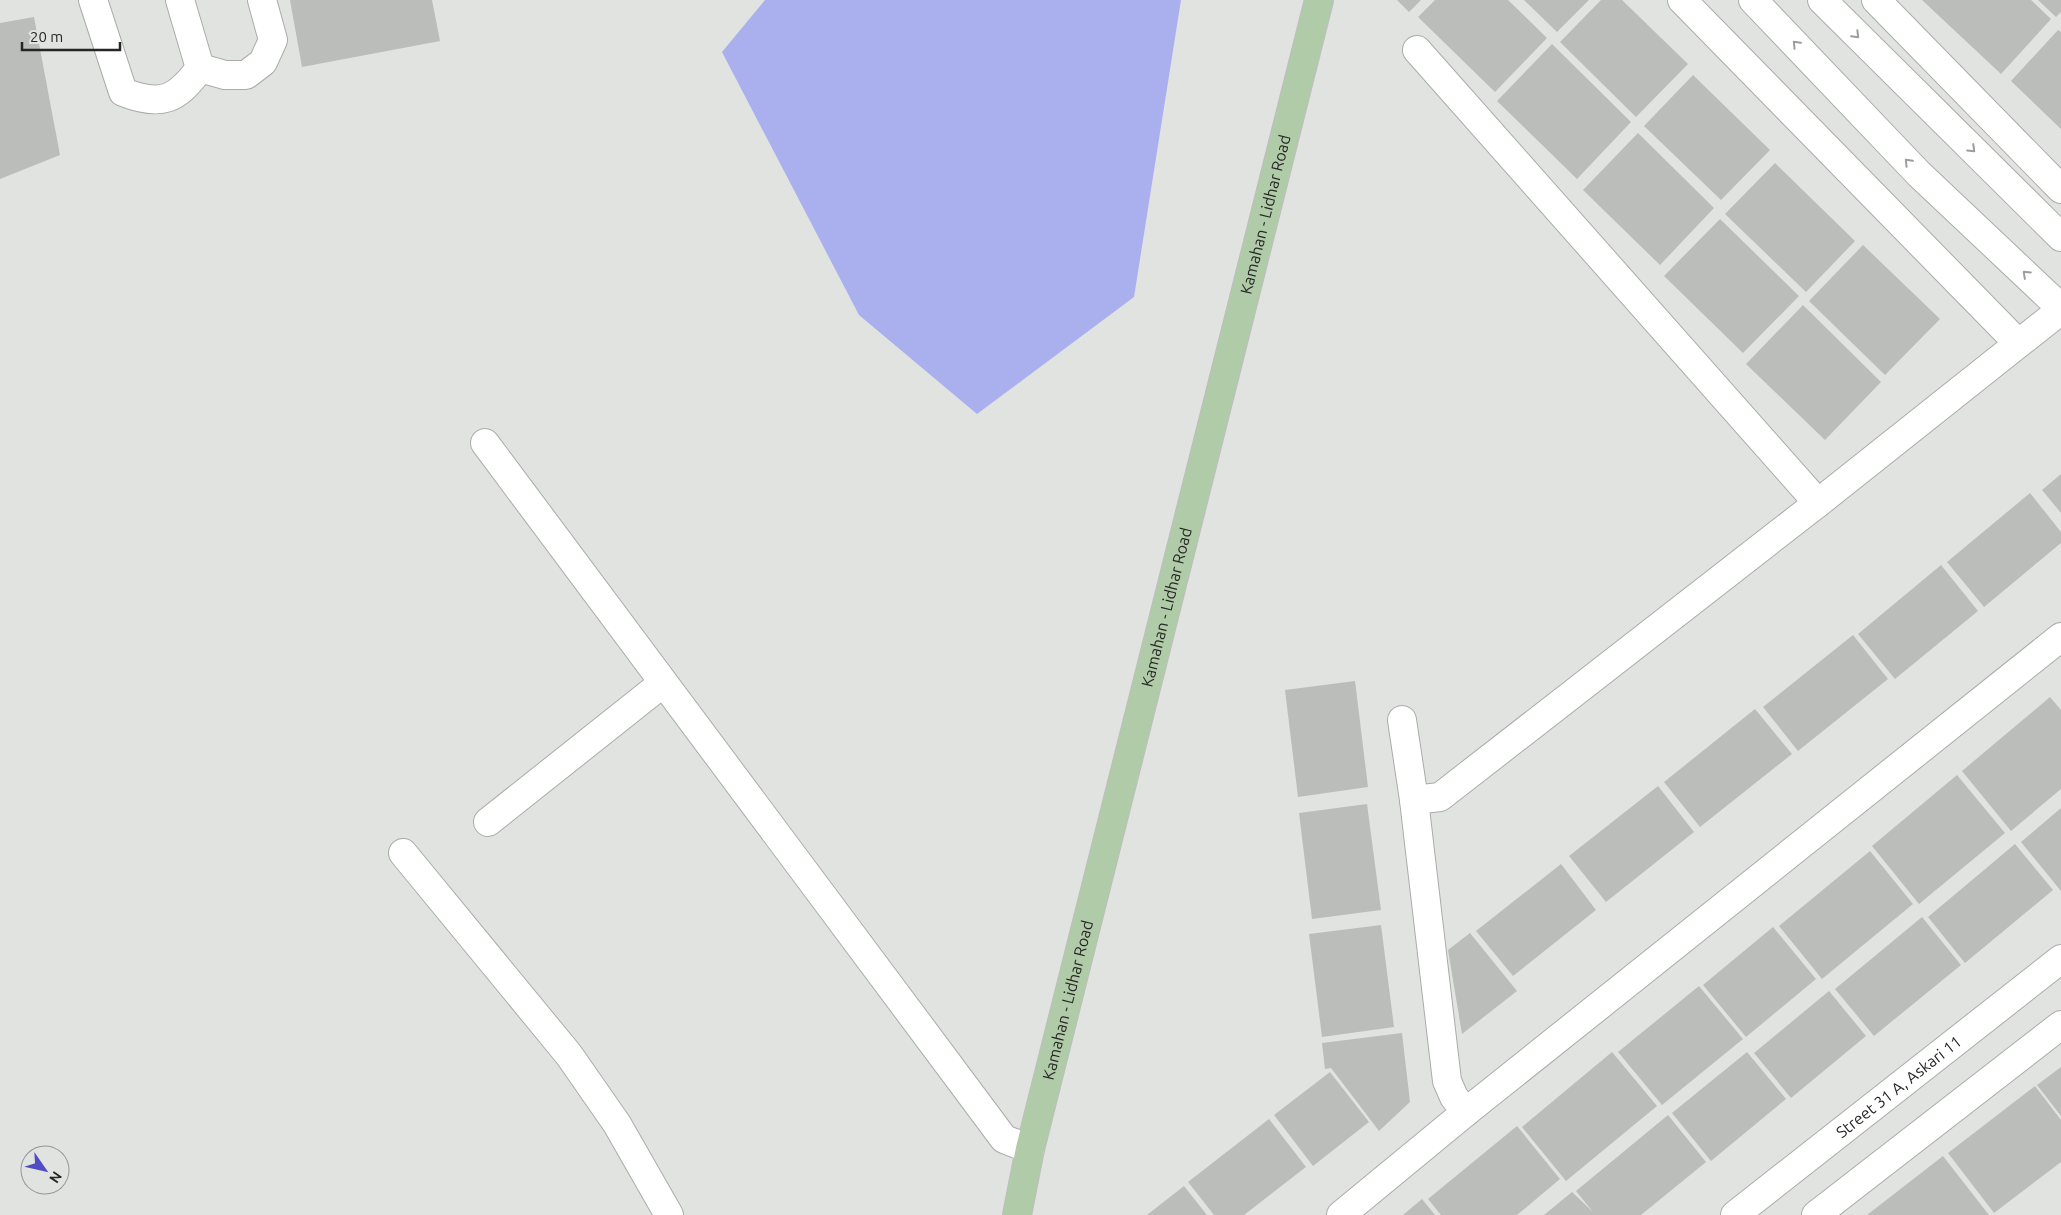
<svg xmlns="http://www.w3.org/2000/svg" width="2061" height="1215" font-family="Ubuntu,sans-serif">
<style>
.green{fill:#a9b0ed}
.building{fill:#bbbdba}
.lines{fill:none;stroke-linecap:round;stroke-linejoin:round}
.minor-casing{stroke:#aaaca9;stroke-width:30}
.major-casing{stroke:#bebebe;stroke-width:30}
.minor{stroke:#fff;stroke-width:28}
.major{stroke:#b0cba8;stroke-width:28}
.oneway{stroke:#9d9d9d}
.labels{text-anchor:middle;stroke-width:4.5;stroke-linejoin:round;paint-order:stroke}
.street-label{font-size:16px;fill:#262625;stroke:#e1e3e0}
</style>
<rect width="100%" height="100%" fill="#e1e3e0"/>
<path class="green" d="M765,0H1181L1134,297L977,414L859,315L722,52Z"/>
<path class="building" d="M290,0H432L440,41L302,67Z
M1397,0H1421L1409,12Z
M1435,0H1508L1547,38L1495,92L1418,17Z
M1524,0H1589L1557,32Z
M1601,0H1622L1688,64L1636,117L1560,42Z
M1922,0H2031L2051,19L2001,74Z
M2038,0H2061V12L2056,17Z
M34,17L60,155L0,179V23Z
M2058,30L2061,32V129L2011,81Z
M1552,44L1631,122L1577,179L1497,101Z
M1693,75L1770,150L1721,200L1644,126Z
M1638,133L1714,208L1660,265L1583,190Z
M1775,163L1855,241L1806,292L1725,214Z
M1720,219L1799,296L1743,353L1664,276Z
M1863,245L1940,319L1885,375L1809,301Z
M1803,305L1881,382L1825,440L1746,364Z
M2061,474V513L2042,490Z
M2030,493L2061,532V543L1984,607L1947,562Z
M1941,565L1978,611L1895,679L1858,634Z
M1853,635L1888,679L1798,751L1763,707Z
M1355,681L1368,787L1298,797L1285,690Z
M2050,697L2061,710V789L2011,831L1962,771Z
M1755,709L1792,754L1700,827L1664,782Z
M1957,775L2005,833L1919,904L1872,846Z
M1658,786L1694,832L1606,902L1569,856Z
M1367,804L1381,910L1312,919L1299,813Z
M2061,808V891L2021,842Z
M2015,844L2053,890L1965,963L1928,917Z
M1870,851L1913,904L1822,979L1779,926Z
M1561,864L1596,910L1513,976L1476,931Z
M1922,917L1961,965L1874,1036L1835,989Z
M1381,925L1394,1027L1322,1037L1309,934Z
M1773,927L1816,979L1746,1037L1703,985Z
M1470,933L1517,991L1462,1034L1448,950Z
M1699,986L1743,1039L1662,1105L1618,1052Z
M1829,991L1866,1036L1791,1098L1754,1053Z
M1402,1033L1410,1102L1379,1131L1331,1068L1325,1069L1322,1043Z
M1612,1052L1657,1106L1566,1181L1522,1127Z
M1747,1052L1786,1099L1711,1161L1672,1113Z
M2061,1067V1116L2037,1085Z
M1330,1072L1369,1122L1313,1166L1274,1115Z
M2035,1086L2061,1120V1162L1994,1213L1948,1153Z
M1668,1115L1706,1162L1641,1215H1544L1572,1192L1593,1212L1576,1191Z
M1269,1119L1306,1167L1244,1215H1214L1188,1182Z
M1517,1126L1560,1179L1517,1215H1441L1428,1199Z
M1943,1156L1989,1215H1867Z
M1184,1186L1207,1215H1147Z
M1422,1199L1435,1215H1403Z"/>
<g class="lines">
<g class="minor-casing">
<g id="minor">
<path d="M93,0L123,92C161,107 177,100 200,68"/>
<path d="M180,0L200,68"/>
<path d="M1682,0L2018,343"/>
<path d="M1753,0L1919,174L2061,308"/>
<path d="M1822,0L2061,237"/>
<path d="M1876,0L2061,189"/>
<path d="M1417,50L1818,503"/>
<path d="M200,68L225,75H246L263,62L273,40L262,0"/>
<path d="M485,443L1004,1139L1030,1149"/>
<path d="M1402,720L1414,800L1447,1081L1454,1097L1466,1112"/>
<path d="M1414,800L1440,797L1818,503L2061,310"/>
<path d="M488,822L663,683"/>
<path d="M403,853L569,1055L617,1124L669,1215"/>
<path d="M1341,1215L1466,1112L2061,637"/>
<path id="s1" d="M1735,1215L2061,959"/>
<path d="M1816,1215L2061,1025"/>
</g>
</g>
<g class="major-casing">
<g id="major">
<path id="s2" d="M1017,1215L1030,1149L1319,0"/>
</g>
</g>
<use href="#minor" class="minor"/>
<use href="#major" class="major"/>
</g>
<defs><path id="oneway-chevron" d="M-2-3.5L2.5 0L-2 3.5" fill="none" stroke-width="1.6" stroke-linecap="round" stroke-linejoin="round" transform="scale(1.25)"/></defs>
<g class="oneway">
<use href="#oneway-chevron" transform="translate(1856 35) rotate(45)"/>
<use href="#oneway-chevron" transform="translate(1796 44) rotate(-134)"/>
<use href="#oneway-chevron" transform="translate(1972 149) rotate(44)"/>
<use href="#oneway-chevron" transform="translate(1908 162) rotate(-134)"/>
<use href="#oneway-chevron" transform="translate(2026 274) rotate(-137)"/>
</g>
<g class="labels">
<g class="street-label">
<text dy="6" stroke="none"><textPath href="#s2" startOffset="1031">Kamahan - Lidhar Road</textPath></text>
<text dy="6" stroke="none"><textPath href="#s2" startOffset="626">Kamahan - Lidhar Road</textPath></text>
<text dy="6" stroke="none"><textPath href="#s2" startOffset="221">Kamahan - Lidhar Road</textPath></text>
<text dy="6" stroke="none"><textPath href="#s1" startOffset="208">Street 31 A, Askari 11</textPath></text>
</g>
</g>
<g transform="translate(45 1170) rotate(124)"><circle r="24" fill="#e1e3e0" stroke="#969795"/>
<path d="M0-4L9 19L0 12L-9 19Z" fill="#504cc3"/>
<text y="-8" font-size="14" font-weight="bold" text-anchor="middle" fill="#262625">N</text>
</g>
<path d="M22 42v8h98v-8" fill="none" stroke="#262625" stroke-width="2.5"/>
<text x="30" y="42" font-size="15" fill="#262625" stroke="#e1e3e0" stroke-width="4" paint-order="stroke">20 m</text>
</svg>
